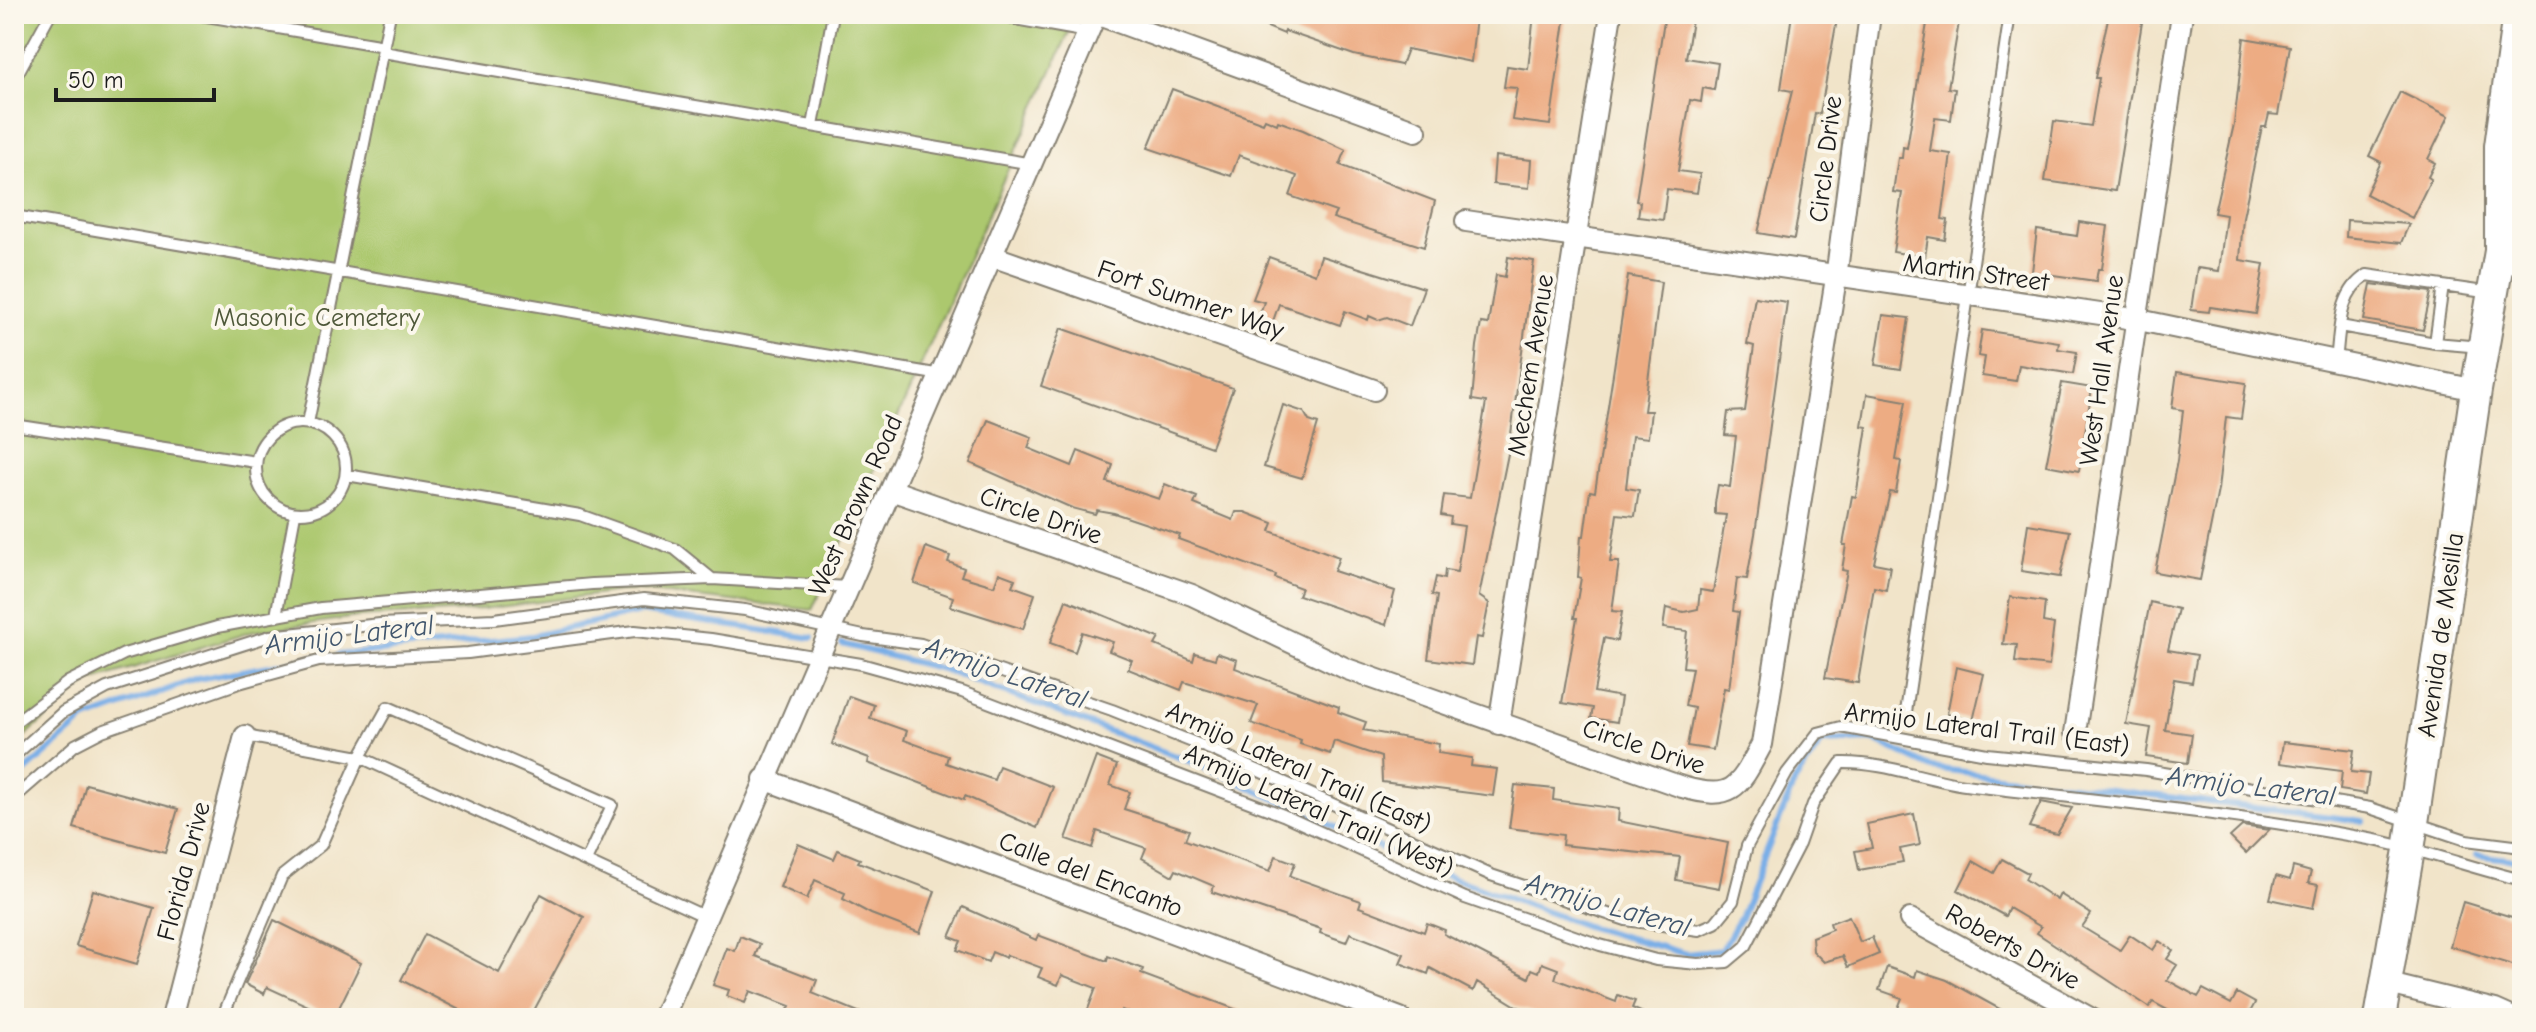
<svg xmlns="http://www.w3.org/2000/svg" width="2536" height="1032" font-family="'Comic Neue',sans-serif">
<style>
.green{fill:#acc86e;stroke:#647245;stroke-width:2}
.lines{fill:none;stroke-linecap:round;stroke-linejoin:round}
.stream{stroke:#79aee7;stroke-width:6}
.building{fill:#edac83}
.service-casing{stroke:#868072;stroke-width:14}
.minor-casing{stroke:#868072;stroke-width:24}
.secondary-casing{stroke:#868072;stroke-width:34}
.service{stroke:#fff;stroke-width:10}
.minor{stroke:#fff;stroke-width:20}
.secondary{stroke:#fff;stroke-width:30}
.labels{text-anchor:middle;stroke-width:8;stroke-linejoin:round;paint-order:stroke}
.street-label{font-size:26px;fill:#1c1c1c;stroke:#fbf7ec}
.park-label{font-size:26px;fill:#4e5839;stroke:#fbf7ec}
.water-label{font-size:28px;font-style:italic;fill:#41566d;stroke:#fbf7ec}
</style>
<rect width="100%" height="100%" fill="#fbf7ec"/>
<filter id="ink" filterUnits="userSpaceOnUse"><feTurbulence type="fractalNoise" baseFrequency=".0125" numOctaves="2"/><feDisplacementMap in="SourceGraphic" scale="16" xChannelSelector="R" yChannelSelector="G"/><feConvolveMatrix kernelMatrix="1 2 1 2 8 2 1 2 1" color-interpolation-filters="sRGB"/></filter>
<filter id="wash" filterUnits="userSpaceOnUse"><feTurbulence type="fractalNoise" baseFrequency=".006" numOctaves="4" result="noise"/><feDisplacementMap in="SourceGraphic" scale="32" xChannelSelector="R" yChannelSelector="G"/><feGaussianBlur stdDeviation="1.8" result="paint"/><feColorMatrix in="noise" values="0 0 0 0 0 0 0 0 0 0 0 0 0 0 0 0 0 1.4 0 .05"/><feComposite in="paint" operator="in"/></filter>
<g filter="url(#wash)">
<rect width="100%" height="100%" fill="#f1e4c9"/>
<path class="green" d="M14,14H1077L812,610L634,590L466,611L356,617L251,632L90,681L14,745Z"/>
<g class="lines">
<path class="stream" d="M842,644L942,669L1210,769L1420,866L1586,926L1686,954L1722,950L1740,918L1795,781L1822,742L1874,740L1932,768L2363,821
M338,655L533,636L640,612L812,638
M14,781L84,720L197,679L319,657
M2477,855L2522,861"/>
</g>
<g id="blocks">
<path class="building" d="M1236,14H1409L1433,22L1434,14L1476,17L1471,62L1407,49L1401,65L1354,55L1285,31L1284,34Z
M1534,14H1566L1550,125L1512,120L1517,88L1504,87L1507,66L1528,69Z
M1665,14H1693L1686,58L1718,63L1714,90L1703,88L1701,102L1690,100L1678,171L1700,174L1697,193L1667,189L1663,220L1638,217L1640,202L1636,201Z
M1792,14H1838L1820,114L1815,113L1794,239L1758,233L1792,91L1781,89Z
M2109,14L2143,16L2115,191L2045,181L2054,121L2091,126L2099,78H2095Z
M1928,17L1959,22L1948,88L1955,89L1951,120L1935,118L1930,151L1951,154L1942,219L1948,220L1945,240L1928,237L1925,257L1893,252L1902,193L1893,192L1898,158H1902L1903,147L1907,148Z
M2244,38L2290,46L2278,115L2269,114L2266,127H2262L2243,217L2240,260L2264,264L2256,314L2210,307L2209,312L2191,310L2197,268L2219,271L2226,215L2214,213L2234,124Z
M1172,89L1263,123L1265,119L1277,124L1278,121L1303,130L1346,150L1340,165L1435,201L1424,247L1333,218L1336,212L1290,196L1297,176L1239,155L1231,176L1148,148Z
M2400,92L2449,116L2428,159L2435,163L2428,177L2431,179L2412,218L2366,194L2381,162L2369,156Z
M1495,156L1531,160L1529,188L1493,184Z
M2347,220L2409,224L2401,243L2346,237Z
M2079,222L2108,226L2102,269H2098L2096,281L2032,272L2037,230L2077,236Z
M1321,256L1424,288L1410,326L1387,317L1378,320L1369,316L1368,320L1345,311L1340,325L1279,304L1267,338L1253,334L1264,302L1253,299L1269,257L1315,274Z
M1508,257L1534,261L1509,449L1479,596L1489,603L1482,638L1476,637L1472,665L1428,659L1437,596L1432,595L1436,577L1444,579L1445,570L1457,572L1464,526L1450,524L1451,517L1441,515L1444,495L1470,498L1486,402L1472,400L1477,346L1481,323L1488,324L1496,275L1505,277Z
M1628,276L1661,282L1644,411H1651L1648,438L1632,436L1626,488L1639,490L1635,516L1617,514L1610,562H1619L1612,611L1622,612L1617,641L1604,638L1594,692L1621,697L1617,722L1591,718L1593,708L1562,703L1577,618H1574L1581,578L1578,577L1581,536H1584L1590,491L1595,492Z
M2371,284L2431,292L2423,330L2364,320Z
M1755,297L1787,302L1755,534L1747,579L1737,578L1733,611L1739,612L1729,689L1724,688L1713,750L1687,746L1694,708L1685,706L1692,668L1683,667L1687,631L1663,628L1666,608L1684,612L1698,609L1700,590L1713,592L1726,515L1715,514V503L1718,485L1730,487L1736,436L1725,435L1728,412L1745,411L1754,346L1747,344Z
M1883,315L1909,318L1901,369L1875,365Z
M1061,328L1233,388L1211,447L1041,386Z
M1982,330L2059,342L2058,349L2077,352L2073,374L2019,365L2016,381L1982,376L1985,357L1978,356Z
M2177,372L2246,383L2241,419L2226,417L2218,490L2200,580L2155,572L2177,461L2183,410L2172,408Z
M2062,383L2092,388L2079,471L2046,465Z
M1867,394L1906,401L1896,460L1901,461L1896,493L1890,492L1874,563L1890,566L1886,590L1874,587L1858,683L1825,678L1847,571L1842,570L1846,545H1843L1852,496L1856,497L1867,427L1862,426Z
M1283,405L1304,412L1309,421L1318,424L1302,478L1264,467Z
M988,420L1032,437L1028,448L1072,466L1078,451L1113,465L1107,482L1159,499L1165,484L1197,497L1194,504L1233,520L1236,512H1245L1273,523L1270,531L1339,557L1334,571L1395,591L1386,625L1298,595L1301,588L1275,578L1276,575L1178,539L1180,535L1114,513L1097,510L1095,514L1072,508L970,463Z
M2028,524L2070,531L2060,577L2021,571Z
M926,547L950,556L948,562L964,568L961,576L994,586L999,573L1015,579L1012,586L1035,594L1023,629L950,606L953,597L914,583Z
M2010,597L2045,602L2043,622L2054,624L2049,666L2015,662L2017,645L2003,644Z
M1066,600L1159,638L1155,645L1193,661L1195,653L1215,659L1217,653L1237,660L1235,668L1339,707L1338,712L1366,722L1363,730L1439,744L1438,753L1472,758L1471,766L1497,769L1493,796L1382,782L1381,757L1334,741L1330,754L1300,744L1301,740L1251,723L1258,705L1184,682L1181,690L1128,669L1132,660L1109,651L1113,642L1082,632L1075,652L1050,643Z
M2150,602L2178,609L2168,650L2197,655L2192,682L2174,679L2165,730L2192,734L2188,763L2146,757L2151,728L2126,724Z
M1956,667L1984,674L1973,721L1947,714Z
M849,696L874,705L870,718L907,731L904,740L948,756L946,763L994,780L999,766L1053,787L1037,828L965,796L964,800L868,763L869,758L832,744Z
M2283,742L2354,750L2351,772L2369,774L2366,794L2340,790L2342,771L2280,763Z
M1096,757L1117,765L1110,785L1130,792L1124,809L1189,830L1185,840L1270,871L1276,856L1295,863L1290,876L1361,901L1359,907L1424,932L1427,923L1445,930L1444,934L1529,978L1532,969L1539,972L1542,963L1558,969L1555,979L1616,1002L1618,995L1635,1001L1632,1008L1654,1018H1549L1518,1007L1477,982L1473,991L1430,968L1428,974L1400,963L1404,954L1350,933L1346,942L1320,933L1321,929L1212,892L1214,886L1176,870L1173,876L1142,858L1146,848L1097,831L1092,848L1066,839Z
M86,784L178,809L165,853L74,828Z
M1515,785L1554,789L1553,800L1619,809L1618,821L1728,843L1719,888L1676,880L1680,857L1562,845L1563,835L1509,828Z
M2041,802L2072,808L2057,834L2029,827Z
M1914,814L1920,845L1900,849L1903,862L1859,870L1855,851L1872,848L1867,824Z
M2242,826L2269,830L2246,853L2230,837Z
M798,844L834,859L838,850L860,859L858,862L935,891L920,933L871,914L843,899L845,893L815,880L807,899L780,887Z
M2002,859L2028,873L2025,879L2057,900L2060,894L2091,914L2082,927L2120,950L2130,935L2153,950L2159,941L2173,950L2167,959L2177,965L2167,980L2198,997L2203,989L2231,1004L2237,993L2255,1003L2249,1014L2257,1018H2182L2153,1002L2149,1007L2037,933L2041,927L2009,908L2005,916L1958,890L1973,861L1994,873Z
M2293,867L2311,872L2308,883L2318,885L2313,908L2270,899L2276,876L2290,880Z
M93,890L154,908L137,964L76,946Z
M541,894L584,917L530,1018H475L401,980L425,934L499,973Z
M2463,902L2522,920V968L2450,946Z
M963,907L1036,940L1038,935L1107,961L1108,956L1143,969L1141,974L1259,1018H1142L1122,1010L1119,1018H1103L1087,1012L1096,988L1062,975L1058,985L1038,977L1042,968L1007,955L1006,958L992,952L988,962L957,950L961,941L950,937Z
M1849,916L1860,942L1872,937L1879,954L1848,967L1843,956L1824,962L1813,951L1812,937L1832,929L1830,923Z
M274,920L361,963L334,1018L267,987L264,994L245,984Z
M740,936L760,944L755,956L817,980L812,993L873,1018H797L786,1014L790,1006L750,991L745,1003L727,996L729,990L713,985L727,948L735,951Z
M1887,967L1915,977L1917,970L1947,980L2016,1018H1917L1897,1011L1902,998L1879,990Z"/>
</g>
</g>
<g filter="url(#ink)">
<use href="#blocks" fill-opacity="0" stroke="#868072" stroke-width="2"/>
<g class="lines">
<g class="service-casing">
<path id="service" d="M195,14L384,46
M987,14L1088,32
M383,52L1032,164
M14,80L50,14
M813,126L833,14
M14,216L941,375
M2340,326L2435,343L2481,347
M2435,343L2443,286
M2336,361C2340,330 2338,292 2367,275L2491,293
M256 468a45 45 0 1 1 90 0a45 45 0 1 1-90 0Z
M308,423L390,14
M14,425L256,462
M347,475L580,515L675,549L712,579
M276,616L295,514
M1906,712L2010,14
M14,723L68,682L124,654L217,627L321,608L592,584L712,579L848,587
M245,736L360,757L706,917
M14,756L63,712L107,688L270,636L380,624L494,619L644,599L745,610L863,636L921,644L1112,710L1210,749L1491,875L1626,920L1699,930L1715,923L1733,901L1747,846L1787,773L1818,733L1841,727L1987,754L2146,770L2370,808L2466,840L2522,847
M14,798L75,745L102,731L239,683L319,661L468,653L635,631L711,639L861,664L962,692L1283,815L1465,898L1600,945L1656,960L1698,964L1727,962L1746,946L1799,844L1813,804L1841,763C1887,762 1927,781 1972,786C2104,801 2238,814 2369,839C2421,849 2471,868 2522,880
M222,1018L282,876L321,845L360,757L388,707L612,805L586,861"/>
</g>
<g class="minor-casing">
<path id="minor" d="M1096,14L1416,131
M1466,221L2134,319L2476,390
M992,256L1374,390
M2498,261L2522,265
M891,490L1192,595L1347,669L1682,787C1734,802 1739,787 1762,744L1836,278L1870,14
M1499,724L1611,14
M2075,733L2182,14
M764,779L1400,1018
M1910,919L2090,1018
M2385,983L2495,1010L2513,1018
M172,1018L245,736
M663,1018L1096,14"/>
</g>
<g class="secondary-casing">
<path id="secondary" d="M2380,1018L2409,850L2476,390L2500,251V146L2518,14"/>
</g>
<use href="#service" class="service"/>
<use href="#minor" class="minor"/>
<use href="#secondary" class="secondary"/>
</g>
</g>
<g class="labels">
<g class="street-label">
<text transform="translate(1825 159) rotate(-83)" y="9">Circle Drive</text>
<text transform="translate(1976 272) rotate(8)" y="9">Martin Street</text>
<text transform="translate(1191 299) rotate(19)" y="9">Fort Sumner Way</text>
<text transform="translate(1530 365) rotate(-81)" y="9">Mechem Avenue</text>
<text transform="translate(2101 370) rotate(-82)" y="9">West Hall Avenue</text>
<text transform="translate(855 505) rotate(-66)" y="9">West Brown Road</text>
<text transform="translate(1041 515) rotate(19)" y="9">Circle Drive</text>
<text transform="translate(2440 635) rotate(-82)" y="9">Avenida de Mesilla</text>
<text transform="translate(1987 728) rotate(7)" y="9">Armijo Lateral Trail (East)</text>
<text transform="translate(1644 746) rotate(18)" y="9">Circle Drive</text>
<text transform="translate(1299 767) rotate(24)" y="9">Armijo Lateral Trail (East)</text>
<text transform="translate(1319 810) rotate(24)" y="9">Armijo Lateral Trail (West)</text>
<text transform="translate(183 871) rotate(-75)" y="9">Florida Drive</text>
<text transform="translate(1091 874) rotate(21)" y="9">Calle del Encanto</text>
<text transform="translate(2013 946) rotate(29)" y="9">Roberts Drive</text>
</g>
<g class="park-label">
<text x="317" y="326">Masonic Cemetery</text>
</g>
<g class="water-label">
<text transform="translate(349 634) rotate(-7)" y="10">Armijo Lateral</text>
<text transform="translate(1006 672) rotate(19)" y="10">Armijo Lateral</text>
<text transform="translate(2251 785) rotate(7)" y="10">Armijo Lateral</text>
<text transform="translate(1608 904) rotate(16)" y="10">Armijo Lateral</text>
</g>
</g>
<rect width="2536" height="1032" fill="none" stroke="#fbf7ec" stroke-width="48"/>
<path d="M56 88v12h158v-12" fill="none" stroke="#1c1c1c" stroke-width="4"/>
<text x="68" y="88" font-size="24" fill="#1c1c1c" stroke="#fbf7ec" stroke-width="6" paint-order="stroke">50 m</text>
</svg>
